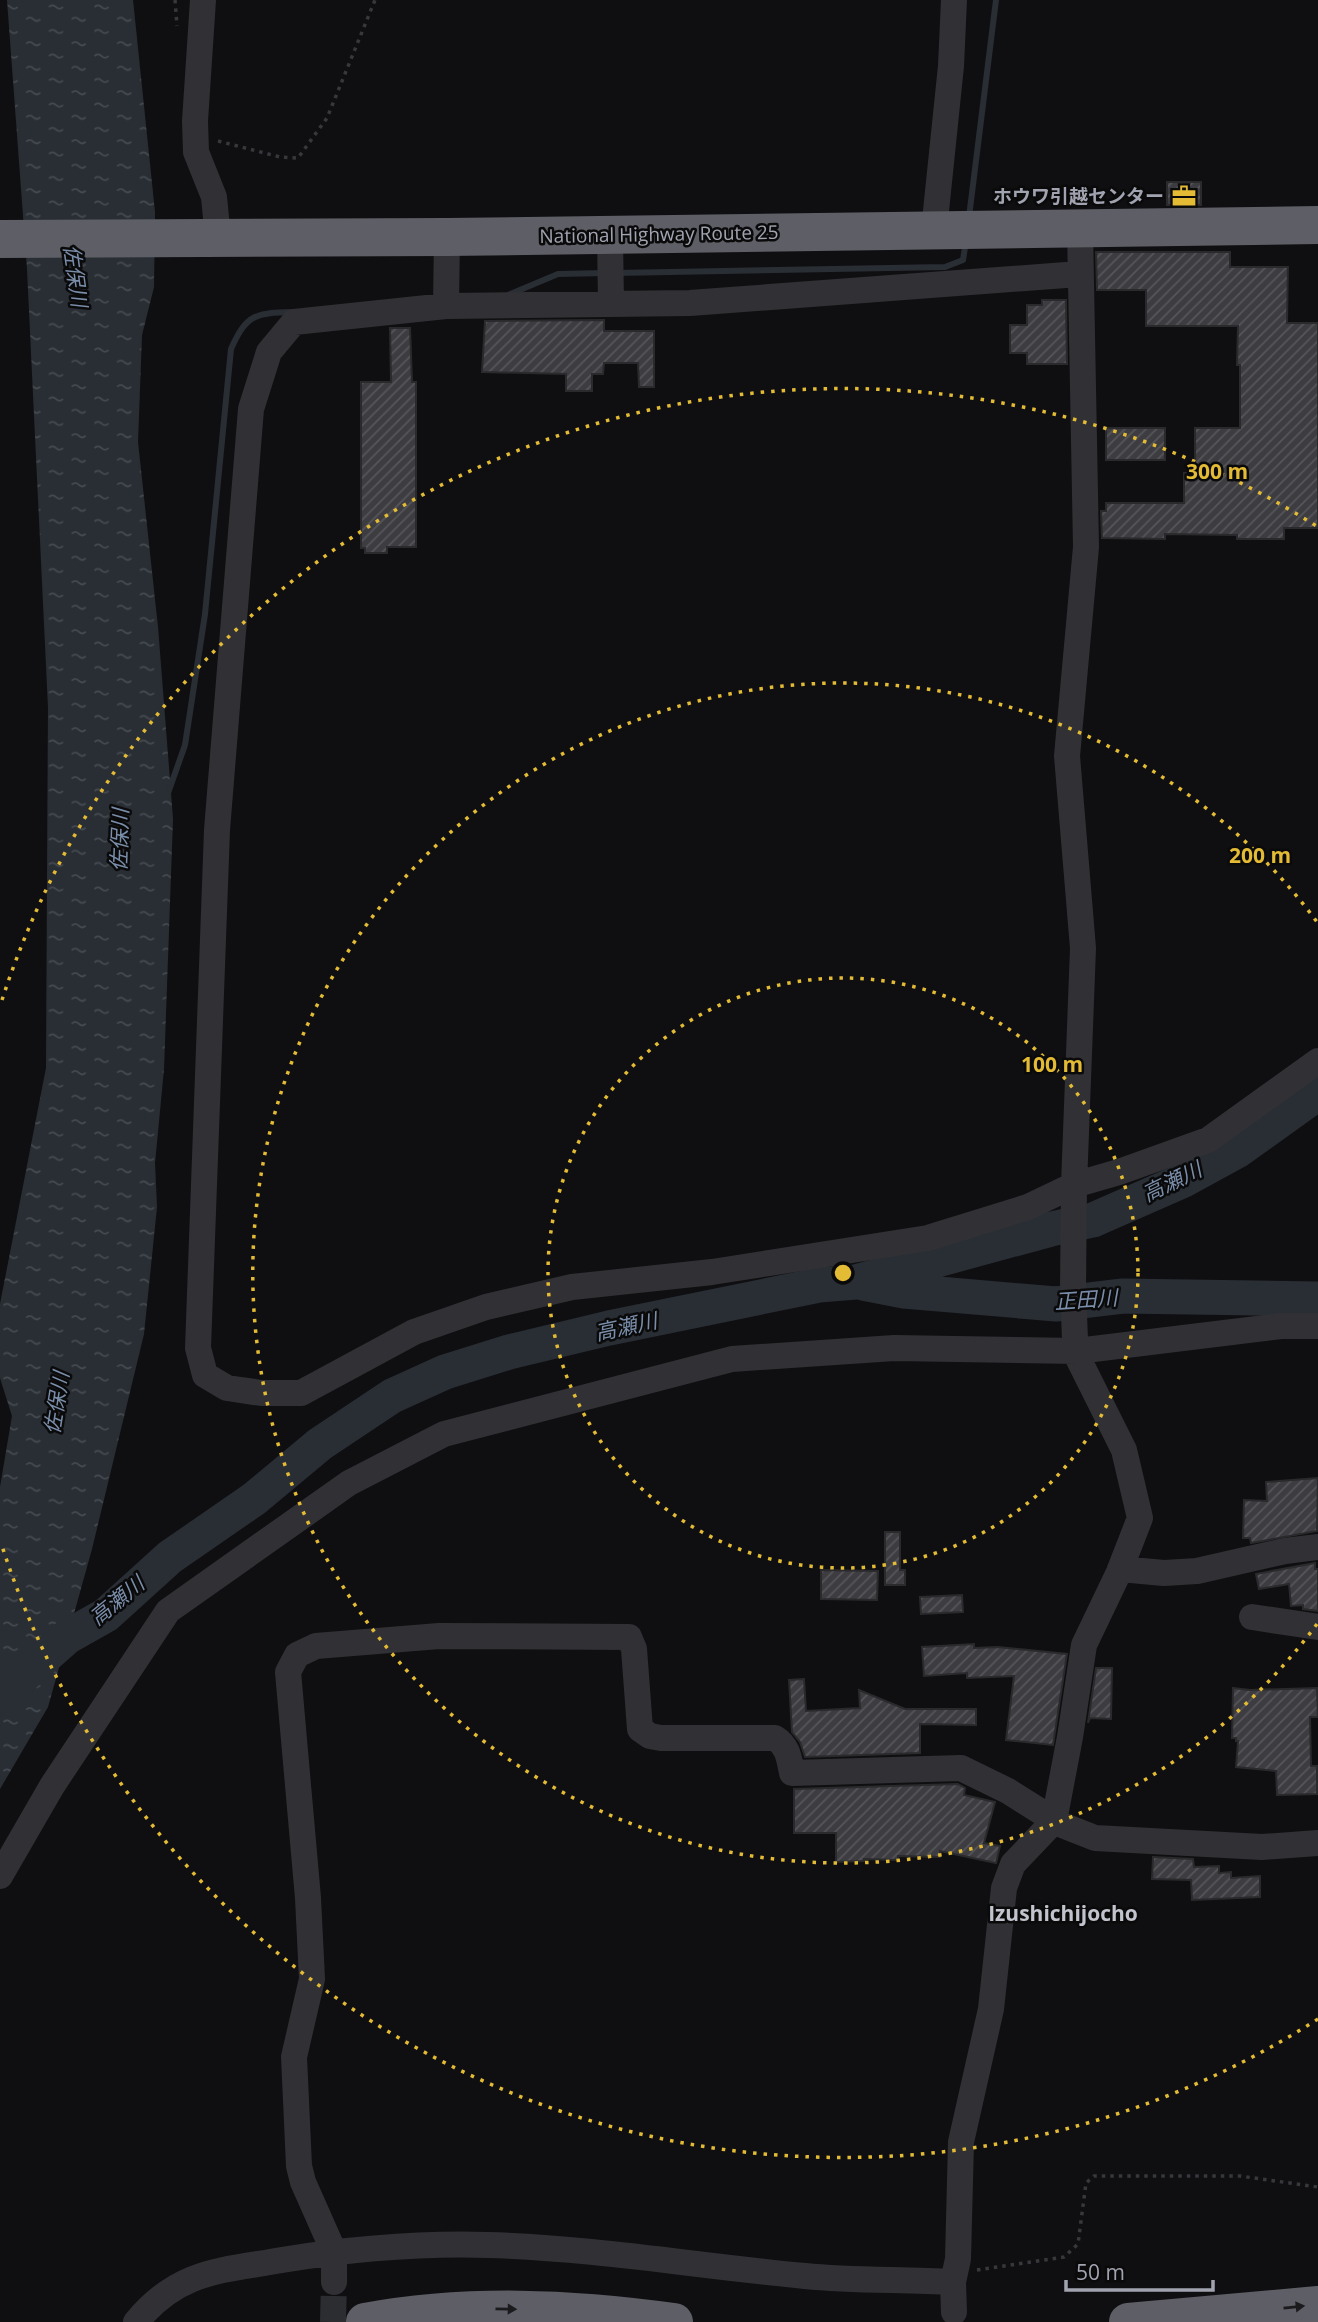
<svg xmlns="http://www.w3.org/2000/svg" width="1318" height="2322" font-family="'Open Sans','Noto Sans JP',sans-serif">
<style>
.water{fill:url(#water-ripples)}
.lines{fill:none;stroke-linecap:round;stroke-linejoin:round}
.stream{stroke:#292e35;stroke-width:6}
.river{stroke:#292e35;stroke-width:35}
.building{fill:url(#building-hatch);stroke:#2a292c;stroke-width:2}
.minor-tunnel{stroke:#2c2d31;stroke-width:26;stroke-dasharray:26 13;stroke-linecap:butt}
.path{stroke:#37383c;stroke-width:3.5;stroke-dasharray:3.5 5;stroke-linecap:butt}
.minor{stroke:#313135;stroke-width:26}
.highway{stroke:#5d5e66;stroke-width:38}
.oneway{fill:#1b1b1d}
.ring{fill:none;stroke:#e3bb34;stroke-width:3.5;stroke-dasharray:3.5 7}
.labels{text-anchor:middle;stroke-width:5;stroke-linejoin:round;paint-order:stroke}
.poi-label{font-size:19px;font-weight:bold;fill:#a1a4b0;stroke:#0b0a0b;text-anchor:end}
.street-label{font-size:19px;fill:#a1a4b0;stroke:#0b0a0b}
.water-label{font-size:21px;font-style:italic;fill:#7a8eaa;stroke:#0b0a0b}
.neighbourhood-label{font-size:21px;font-weight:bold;fill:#c2c4cd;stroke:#0b0a0b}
.centre{fill:#e3bb34;stroke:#0b0a0b;stroke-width:3.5}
.ring-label{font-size:21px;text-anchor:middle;font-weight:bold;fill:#e3bb34;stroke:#0b0a0b;stroke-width:5;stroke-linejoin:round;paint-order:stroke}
</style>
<defs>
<pattern id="water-ripples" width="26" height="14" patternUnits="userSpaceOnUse" patternTransform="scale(1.75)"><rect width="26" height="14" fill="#292e35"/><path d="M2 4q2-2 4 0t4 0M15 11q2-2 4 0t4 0" fill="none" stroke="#454950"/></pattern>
<pattern id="building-hatch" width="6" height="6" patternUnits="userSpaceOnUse" patternTransform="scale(1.75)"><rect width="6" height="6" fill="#3c3c41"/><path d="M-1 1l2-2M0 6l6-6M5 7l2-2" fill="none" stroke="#55555a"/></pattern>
</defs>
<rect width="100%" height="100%" fill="#0f0f11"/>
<path class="water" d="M7,0H133L155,212L154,287L142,335L138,442L158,627L173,819L164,1069L155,1163L157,1207L144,1334L92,1549L48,1707L0,1789V1487L12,1416L0,1378V1304L46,1068L48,707L27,269Z"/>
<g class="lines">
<path class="stream" d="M969,217L996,0
M616,273L945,267L963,260L966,241
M508,295L558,274L605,273
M167,796L185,745L205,614L231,349C247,313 256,313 294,312"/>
<path class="river" d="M863,1283L904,1291L1056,1304L1123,1296L1318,1299
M0,1696L67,1637L106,1615L170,1557L254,1499L320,1444L392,1396L445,1372L509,1352L609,1328L819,1285L856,1282L1051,1229L1093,1220L1184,1180L1237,1151L1318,1093"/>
</g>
<path class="building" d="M1167,182H1201V205H1167Z
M1096,252H1230V267H1288L1287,323H1318V528H1284V539H1237V535L1165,534V539L1102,538L1101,511H1106V503H1184V473H1195V428H1240V365H1237L1238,326H1146V290H1097Z
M1042,300H1066L1067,364H1027V353H1010V325H1027V305H1042Z
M604,320V331H654V387H639L638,363H604L603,374H592V391H566V374L482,372L485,321Z
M390,328H410L412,382H416V547H387V553H365V548H361V382H391Z
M1106,428H1165V460H1106Z
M1318,1478L1317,1531L1251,1543L1250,1538H1243L1244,1500L1267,1501L1266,1482Z
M885,1532H900V1570H905V1585H885Z
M1315,1563V1569H1318V1611L1303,1609V1605L1291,1606L1289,1584L1259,1589L1256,1574Z
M821,1570L878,1571L877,1600L821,1599Z
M962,1595L963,1612L921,1614L920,1597Z
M974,1644V1648L998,1647L1067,1654L1053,1745L1006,1740L1014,1676L967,1678V1673L924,1676L922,1647Z
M1096,1668H1112L1111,1719L1090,1718L1088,1723Z
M804,1679L806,1711L860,1708L859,1690L905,1709H976V1725L920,1724V1753L805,1757L800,1742L792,1732L789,1680Z
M1233,1688L1250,1690L1317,1688L1318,1717H1310L1311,1766H1317V1794L1277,1795L1276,1771L1236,1767L1238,1741H1236V1738H1232Z
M958,1784L965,1788L964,1795L995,1802L984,1843L1000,1846L996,1863L940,1851V1857L898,1856V1860L864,1859V1861L836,1862V1833H794V1789Z
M1153,1857L1193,1859L1194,1867L1219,1866V1873L1231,1872V1878L1260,1876V1897L1192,1900L1191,1880L1152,1879Z"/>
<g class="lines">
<path class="minor-tunnel" d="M333,2322L334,2282"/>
<path class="path" d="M175,0L177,26
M218,141L280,157L298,158L327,118L375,0
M977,2270L1064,2257L1078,2244L1086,2183L1094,2176H1240L1318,2187"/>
<path class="minor" d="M203,0L195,121L196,152L214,197L218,238
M934,230L951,66L954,0
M610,235L611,304
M1079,274L690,303L446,306L294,322L269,352L251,409L217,830L198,1348L205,1375L227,1388L261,1393H301L414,1332L486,1307L572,1287L712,1272L928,1238L1028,1207L1074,1185L1119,1172L1208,1140L1318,1061
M446,306L447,237
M1120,1569L1164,1573L1197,1571L1285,1551L1318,1547
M1252,1617L1318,1627
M0,1876L52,1786L168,1611L349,1483L444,1434L732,1359L894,1348L1077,1351L1281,1326H1318
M334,2282V2252L303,2182L299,2166L294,2057L312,1979L308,1898L288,1672L297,1655L316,1646L439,1636L629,1637L634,1649L640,1729L650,1736L661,1738H775C788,1746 789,1758 792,1773L961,1768L1008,1791L1062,1825L1095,1838L1262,1847L1318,1843
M954,2312L953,2282L958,2259L961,2142L991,2009L1004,1888L1013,1864L1054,1821L1070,1737L1084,1645L1119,1572L1140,1518L1124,1450L1078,1358L1075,1340L1073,1288L1074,1185L1083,948L1067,756L1086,547L1080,229
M136,2322C179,2270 220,2271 282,2260C350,2249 419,2243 488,2245C594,2248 699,2266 805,2276C854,2281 904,2279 953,2282"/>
<path class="highway" d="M0,239L447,237L1318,225
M365,2322C467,2303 572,2308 674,2322
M1128,2322L1318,2305"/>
</g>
<defs><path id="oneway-solid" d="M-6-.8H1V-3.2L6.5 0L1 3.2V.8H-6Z" transform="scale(1.75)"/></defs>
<g class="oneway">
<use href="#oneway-solid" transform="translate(1294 2307) rotate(-6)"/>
<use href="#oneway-solid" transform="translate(506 2309) rotate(1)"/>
</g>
<g class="ring">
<circle cx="843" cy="1273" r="295"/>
<path d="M1317 1624A590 590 0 1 1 1317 922"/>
<path d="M1318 2019A884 884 0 0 1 2 1546M2 1000A884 884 0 0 1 1318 527"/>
</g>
<defs>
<g id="office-bare" transform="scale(1.89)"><path d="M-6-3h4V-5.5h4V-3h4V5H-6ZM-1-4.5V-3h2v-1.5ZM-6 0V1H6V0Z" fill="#e3bb34" stroke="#0b0a0b" stroke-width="2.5" paint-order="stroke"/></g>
</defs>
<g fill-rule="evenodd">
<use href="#office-bare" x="1184" y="196"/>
</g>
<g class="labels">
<g class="poi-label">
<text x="1164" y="203">ホウワ引越センター</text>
</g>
<g class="street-label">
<text transform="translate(659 234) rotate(-1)" y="7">National Highway Route 25</text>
</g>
<g class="water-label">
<text transform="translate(75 276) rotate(82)" y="7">佐保川</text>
<text transform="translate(120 840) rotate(-88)" y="7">佐保川</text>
<text transform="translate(1172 1182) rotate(-26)" y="7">高瀬川</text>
<text transform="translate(1086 1300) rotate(-4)" y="7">正田川</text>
<text transform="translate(626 1327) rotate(-12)" y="7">高瀬川</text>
<text transform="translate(57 1403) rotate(-81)" y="7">佐保川</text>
<text transform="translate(117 1601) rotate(-39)" y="7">高瀬川</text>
</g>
<g class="neighbourhood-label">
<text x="1063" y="1921">Izushichijocho</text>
</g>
</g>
<circle cx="843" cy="1273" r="10" class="centre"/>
<g class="ring-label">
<text x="1217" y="479">300 m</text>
<text x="1260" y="863">200 m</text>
<text x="1052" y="1072">100 m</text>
</g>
<path d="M1066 2280v10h147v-10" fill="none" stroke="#a1a4b0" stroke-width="3.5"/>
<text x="1076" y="2280" font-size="21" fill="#a1a4b0" stroke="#0b0a0b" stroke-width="5" paint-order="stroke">50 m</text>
</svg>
